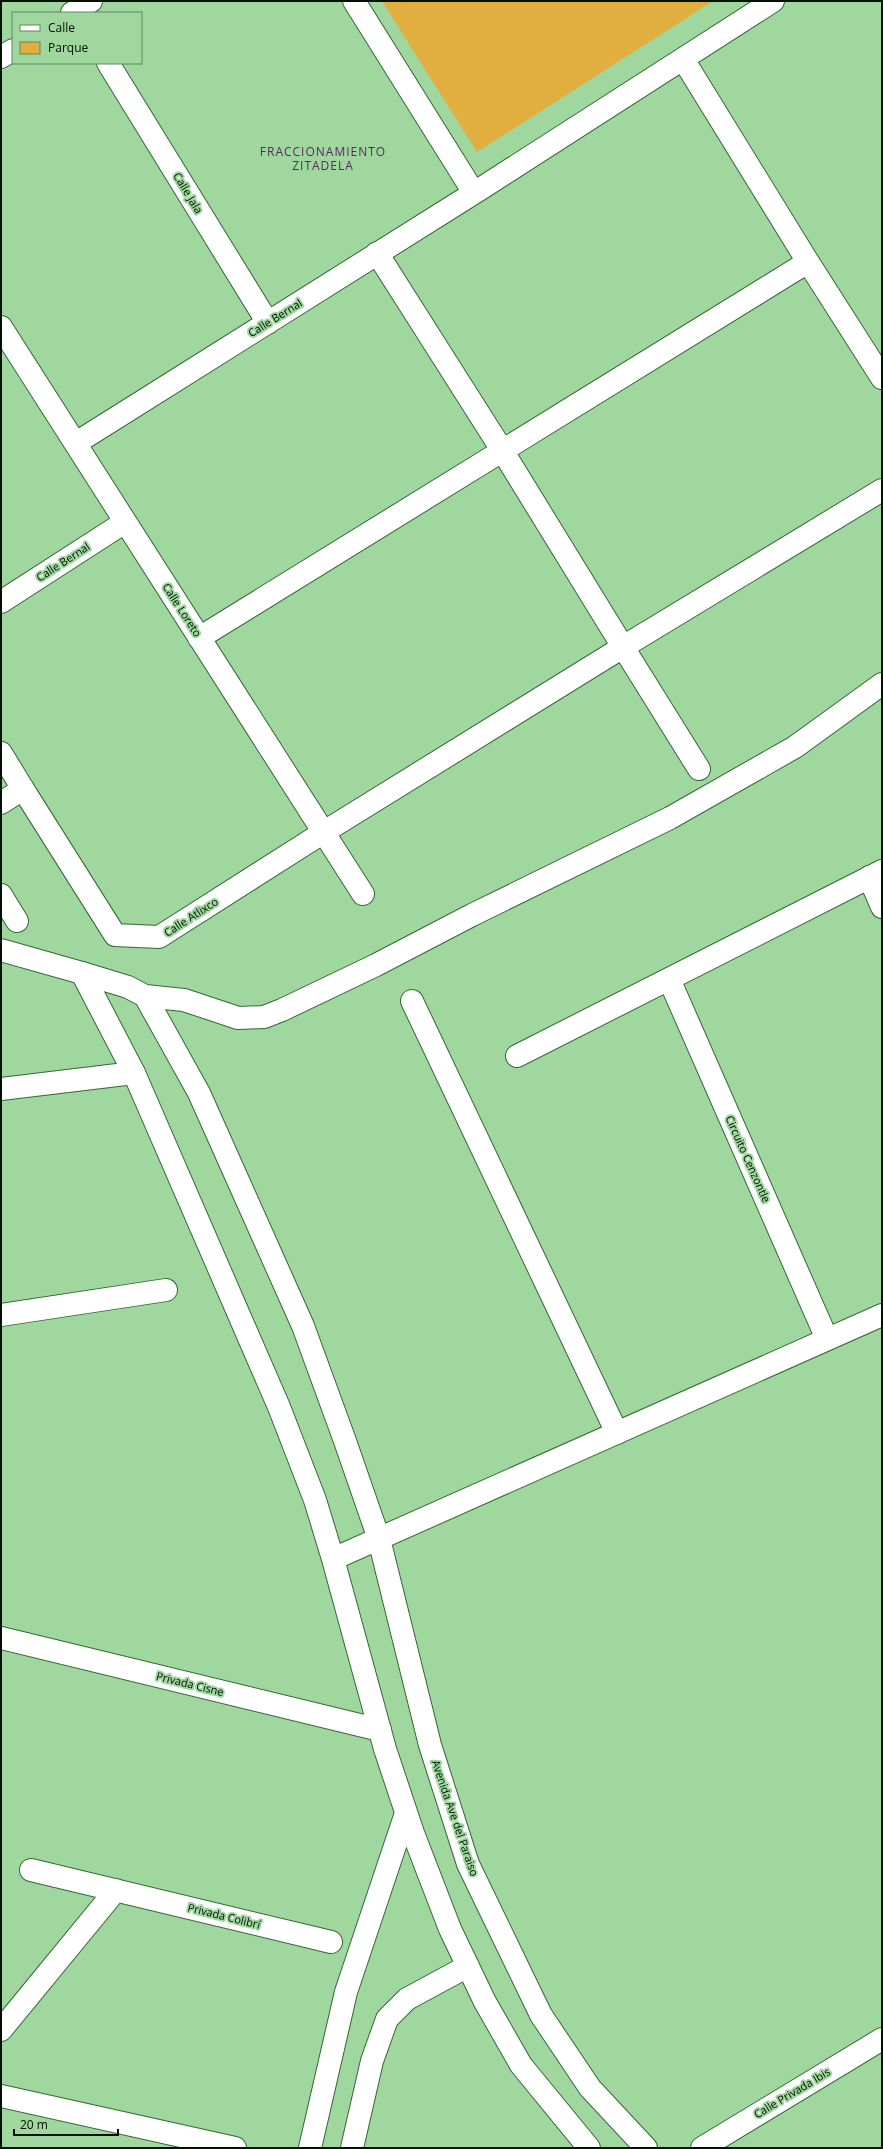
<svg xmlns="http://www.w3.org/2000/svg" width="883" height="2149" font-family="'Open Sans',sans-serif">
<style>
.green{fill:#e0af40}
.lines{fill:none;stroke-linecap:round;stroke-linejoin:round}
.street-casing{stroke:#346835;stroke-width:24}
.secondary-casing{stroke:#346835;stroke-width:24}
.street{stroke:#fff;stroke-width:22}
.secondary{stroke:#fff;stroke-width:22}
.labels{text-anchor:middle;stroke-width:4;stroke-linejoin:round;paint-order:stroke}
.street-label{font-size:11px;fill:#001001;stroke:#9fd79e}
.neighbourhood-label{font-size:12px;letter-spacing:1px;fill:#592a5d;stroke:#9fd79e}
</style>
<rect width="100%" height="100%" fill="#9fd79e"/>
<path class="green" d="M382,1H713L477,152Z"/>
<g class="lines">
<g class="street-casing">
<path id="street" d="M354,1L474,193
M72,13L91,1
M1,57L13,50
M108,63L268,323
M808,262L882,378
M1,327L363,894
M76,443L474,193L773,1
M1,602L125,522
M199,638L808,262L683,59
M699,769L623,647L882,490
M23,789L115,935L159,937L324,832L623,647L502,450L377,253
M869,877L882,907
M1,950L82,973
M669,979L827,1339
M145,996L184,1000L238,1018L264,1017L282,1010L376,965L472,915L670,818L795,747L882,684
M412,1001L617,1433
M517,1056L882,871
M1,1089L134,1073
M1,1315L166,1290
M1,1638L380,1730
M31,1870L331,1942
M1,2030L116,1890
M1,2096L235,2148
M702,2148L882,2039"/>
</g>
<g class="secondary-casing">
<path id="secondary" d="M1,753L23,789L1,803
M1,895L17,921
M82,973L128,987L145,996L199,1093L303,1326L345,1441L379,1539L430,1745L468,1864L541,2015L590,2088L646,2148
M82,973L134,1073L279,1407L315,1500L333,1559L385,1749L413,1833L450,1929L485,2002L521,2065L589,2148
M333,1559L882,1315
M310,2148L346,1992L406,1813
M352,2148L372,2061L387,2019L407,1999L468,1966"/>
</g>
<use href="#street" class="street"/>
<use href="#secondary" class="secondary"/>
</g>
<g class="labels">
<g class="street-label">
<text transform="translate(188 193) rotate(59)" y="4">Calle Jala</text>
<text transform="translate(275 318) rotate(-32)" y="4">Calle Bernal</text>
<text transform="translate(63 562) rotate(-33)" y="4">Calle Bernal</text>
<text transform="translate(182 610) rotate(57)" y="4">Calle Loreto</text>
<text transform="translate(191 917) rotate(-33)" y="4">Calle Atlixco</text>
<text transform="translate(748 1159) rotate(66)" y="4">Circuito Cenzontle</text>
<text transform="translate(190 1684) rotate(14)" y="4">Privada Cisne</text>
<text transform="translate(455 1818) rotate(71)" y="4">Avenida Ave del Paraiso</text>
<text transform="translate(224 1916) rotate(14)" y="4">Privada Colibrí</text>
<text transform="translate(792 2093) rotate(-31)" y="4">Calle Privada Ibis</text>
</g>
<g class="neighbourhood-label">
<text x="323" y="156">FRACCIONAMIENTO<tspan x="323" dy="14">ZITADELA</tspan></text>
</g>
</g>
<rect width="883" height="2149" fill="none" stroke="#001001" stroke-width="4"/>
<rect x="12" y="12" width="130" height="52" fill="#9fd79e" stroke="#5f875f"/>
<rect x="20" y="25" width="20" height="6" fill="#ffffff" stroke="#5f875f"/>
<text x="48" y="32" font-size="12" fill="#001001">Calle</text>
<rect x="20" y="42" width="20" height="12" fill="#e0af40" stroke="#5f875f"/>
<text x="48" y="52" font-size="12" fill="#001001">Parque</text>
<path d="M14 2129v6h104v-6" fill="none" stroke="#001001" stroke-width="2"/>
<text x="20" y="2129" font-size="12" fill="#001001" stroke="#9fd79e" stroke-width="3" paint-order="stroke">20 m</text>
</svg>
